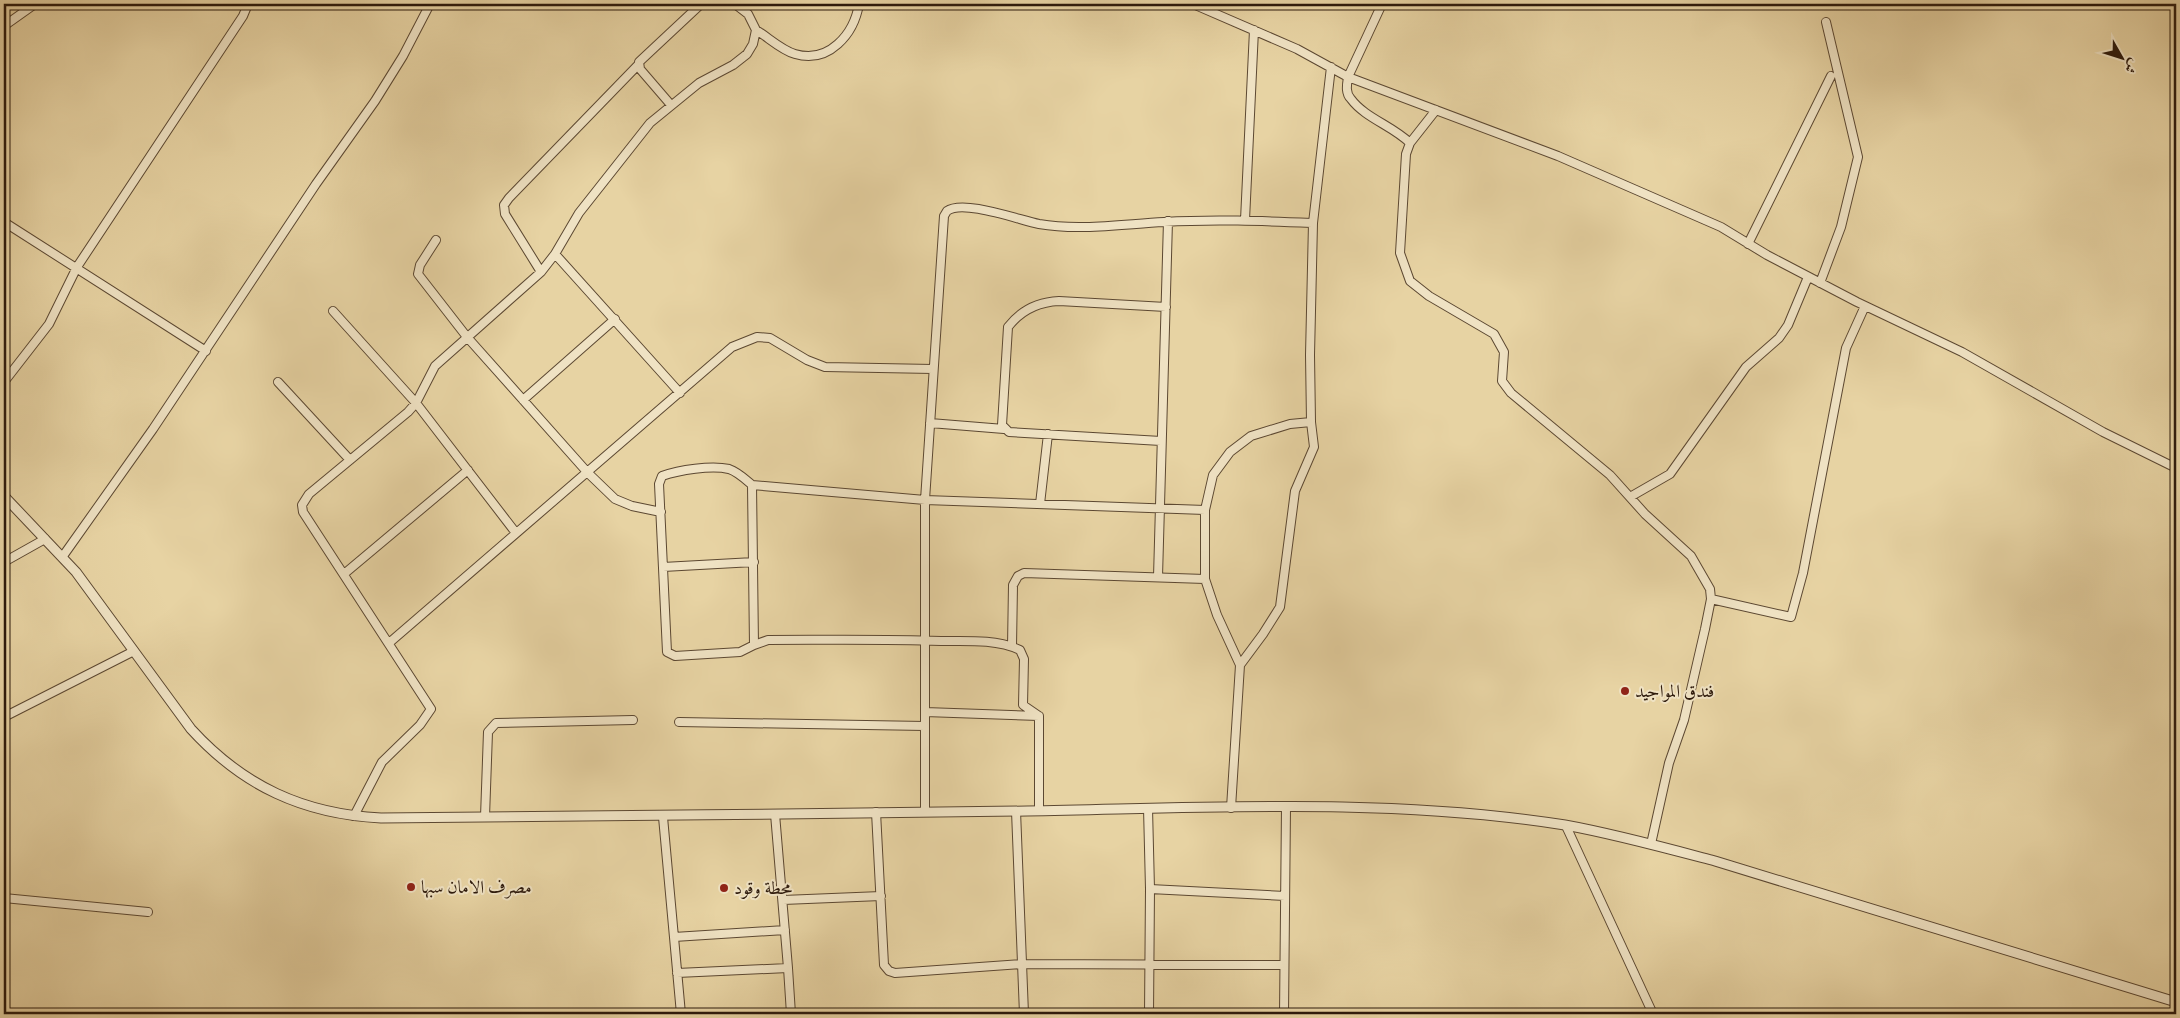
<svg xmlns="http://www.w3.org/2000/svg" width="2180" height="1018" font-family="'Libre Bodoni',Amiri,serif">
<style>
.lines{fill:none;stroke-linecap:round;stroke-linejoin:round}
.minor-casing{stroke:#5c4832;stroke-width:10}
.tertiary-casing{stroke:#5c4832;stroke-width:11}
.minor{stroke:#efe2c3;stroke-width:8}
.tertiary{stroke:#efe2c3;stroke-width:9}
.poi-dot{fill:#8f2418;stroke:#efe2c3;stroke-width:2}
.labels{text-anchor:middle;stroke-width:4;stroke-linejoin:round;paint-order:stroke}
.poi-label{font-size:18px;fill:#2d1a0c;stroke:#efe2c3;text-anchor:start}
</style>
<rect width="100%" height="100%" fill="#e7d3a3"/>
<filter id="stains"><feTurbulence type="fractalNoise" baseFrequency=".004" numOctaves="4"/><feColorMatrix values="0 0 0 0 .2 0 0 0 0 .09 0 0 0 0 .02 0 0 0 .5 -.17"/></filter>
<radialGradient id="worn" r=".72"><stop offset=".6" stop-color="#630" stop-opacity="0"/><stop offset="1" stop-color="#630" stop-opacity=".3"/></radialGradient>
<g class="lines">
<g class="minor-casing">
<path id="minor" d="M1193,4L1297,49L1348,77C1347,84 1345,93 1351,99C1365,118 1393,126 1410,143L1406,154L1400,253L1410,281L1429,296L1494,334L1504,352L1502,381L1511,393L1610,475L1645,514L1691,556L1710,589L1711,599L1705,629L1684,720L1669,763L1651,844
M1382,4L1348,77L1558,156L1721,227L1767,255L1857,302L1962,352L2103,432L2176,468
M4,26L35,4
M756,30C768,37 781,50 795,54C829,64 854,34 859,4
M671,105L640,69L639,62L701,4
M1410,143L1436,110
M1245,220L1254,30
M4,222L206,351
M436,240L420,265L418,274L467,337L588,473L615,499L632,506L661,512
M1748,244L1831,76
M555,254L680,393
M541,272L505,214L504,205L509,198L638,65
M1820,283L1841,227L1858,157L1826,22
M333,311L416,403L516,533
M4,382L49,324L77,267L243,16L248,4
M278,382L350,460
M523,400L615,319
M930,423L1004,429
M1161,441L1009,432L1002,425L1008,327C1021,310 1038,302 1059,301L1166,307
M752,485L754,645L768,640C826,640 883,639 941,641C966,641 997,639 1020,650L1024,659L1023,705L1039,716V810
M1630,497L1670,474L1746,367L1779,338L1788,325L1808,277
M1040,504L1048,434
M63,556L153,429L316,184L375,101L403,56L430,4
M4,562L45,539
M663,567L754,562
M344,574L468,470
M1158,577L1168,221
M1711,599L1791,617L1803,573L1846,348L1865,306
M389,643L732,347L757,337L770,338L807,360L825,367L933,369
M754,645L740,652L675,656L667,652L659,484L662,476C679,470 711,465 729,469C738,472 745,479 752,485L925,500L1205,510
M1012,646L1013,585L1018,576L1024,573L1205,579
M1240,665L1263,634L1280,607L1295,491L1314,447L1311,422L1310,355L1313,223L1331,67
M925,712L1039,716
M4,717L134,651
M679,722L925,726
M1148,808L1150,889L1149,1014
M1231,808L1240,665L1217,615L1205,579V510L1213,475L1230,452L1251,436L1290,424L1311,422
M925,811V500L944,216L947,211C963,199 1019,220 1039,224C1079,231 1124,224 1164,222C1214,219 1263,221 1313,223
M1016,811L1024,1014
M876,812L884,965L889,971L895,973L1022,964L1284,965
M354,816L382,762L420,725L431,709L303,512L302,505L309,494L408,412L416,403L435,366L541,272L555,254L579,213L650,123L699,83L733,65L747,54L753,44L756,30L748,14L735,4
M485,817L488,732L496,723L633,720
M663,817L681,1014
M1566,826L1653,1014
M1150,889L1285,896
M4,898L148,912
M783,900L881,896
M674,937L785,930
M788,968L791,1014
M677,973L788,968L775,814
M1284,1014L1286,807"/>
</g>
<g class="tertiary-casing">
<path id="tertiary" d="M4,496L76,572L191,729C243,786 303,814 381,818C596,817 812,813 1027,811C1206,808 1388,797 1565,825C1615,834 1666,848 1715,861L2176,1002"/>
</g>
<use href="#minor" class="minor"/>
<use href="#tertiary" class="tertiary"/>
</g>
<g class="poi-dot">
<circle cx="1625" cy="691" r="5"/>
<circle cx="411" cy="887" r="5"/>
<circle cx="724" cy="888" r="5"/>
</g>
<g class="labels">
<g class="poi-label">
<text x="1635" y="697">فندق المواجيد</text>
<text x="421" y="893">مصرف الامان سبها</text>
<text x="734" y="894">محطة وقود</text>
</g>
</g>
<rect width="2180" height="1018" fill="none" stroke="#e7d3a3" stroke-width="20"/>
<rect x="5" y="5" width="2170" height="1008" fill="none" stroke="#2d1a0c" stroke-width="2.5"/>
<rect x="10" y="10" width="2160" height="998" fill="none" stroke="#2d1a0c"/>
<g transform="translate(2122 58) rotate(129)" stroke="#efe2c3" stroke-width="4" paint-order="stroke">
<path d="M0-4L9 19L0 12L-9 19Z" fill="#2d1a0c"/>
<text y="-8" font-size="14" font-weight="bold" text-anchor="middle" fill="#2d1a0c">ش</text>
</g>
<rect width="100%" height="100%" filter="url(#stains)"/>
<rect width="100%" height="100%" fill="url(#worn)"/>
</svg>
